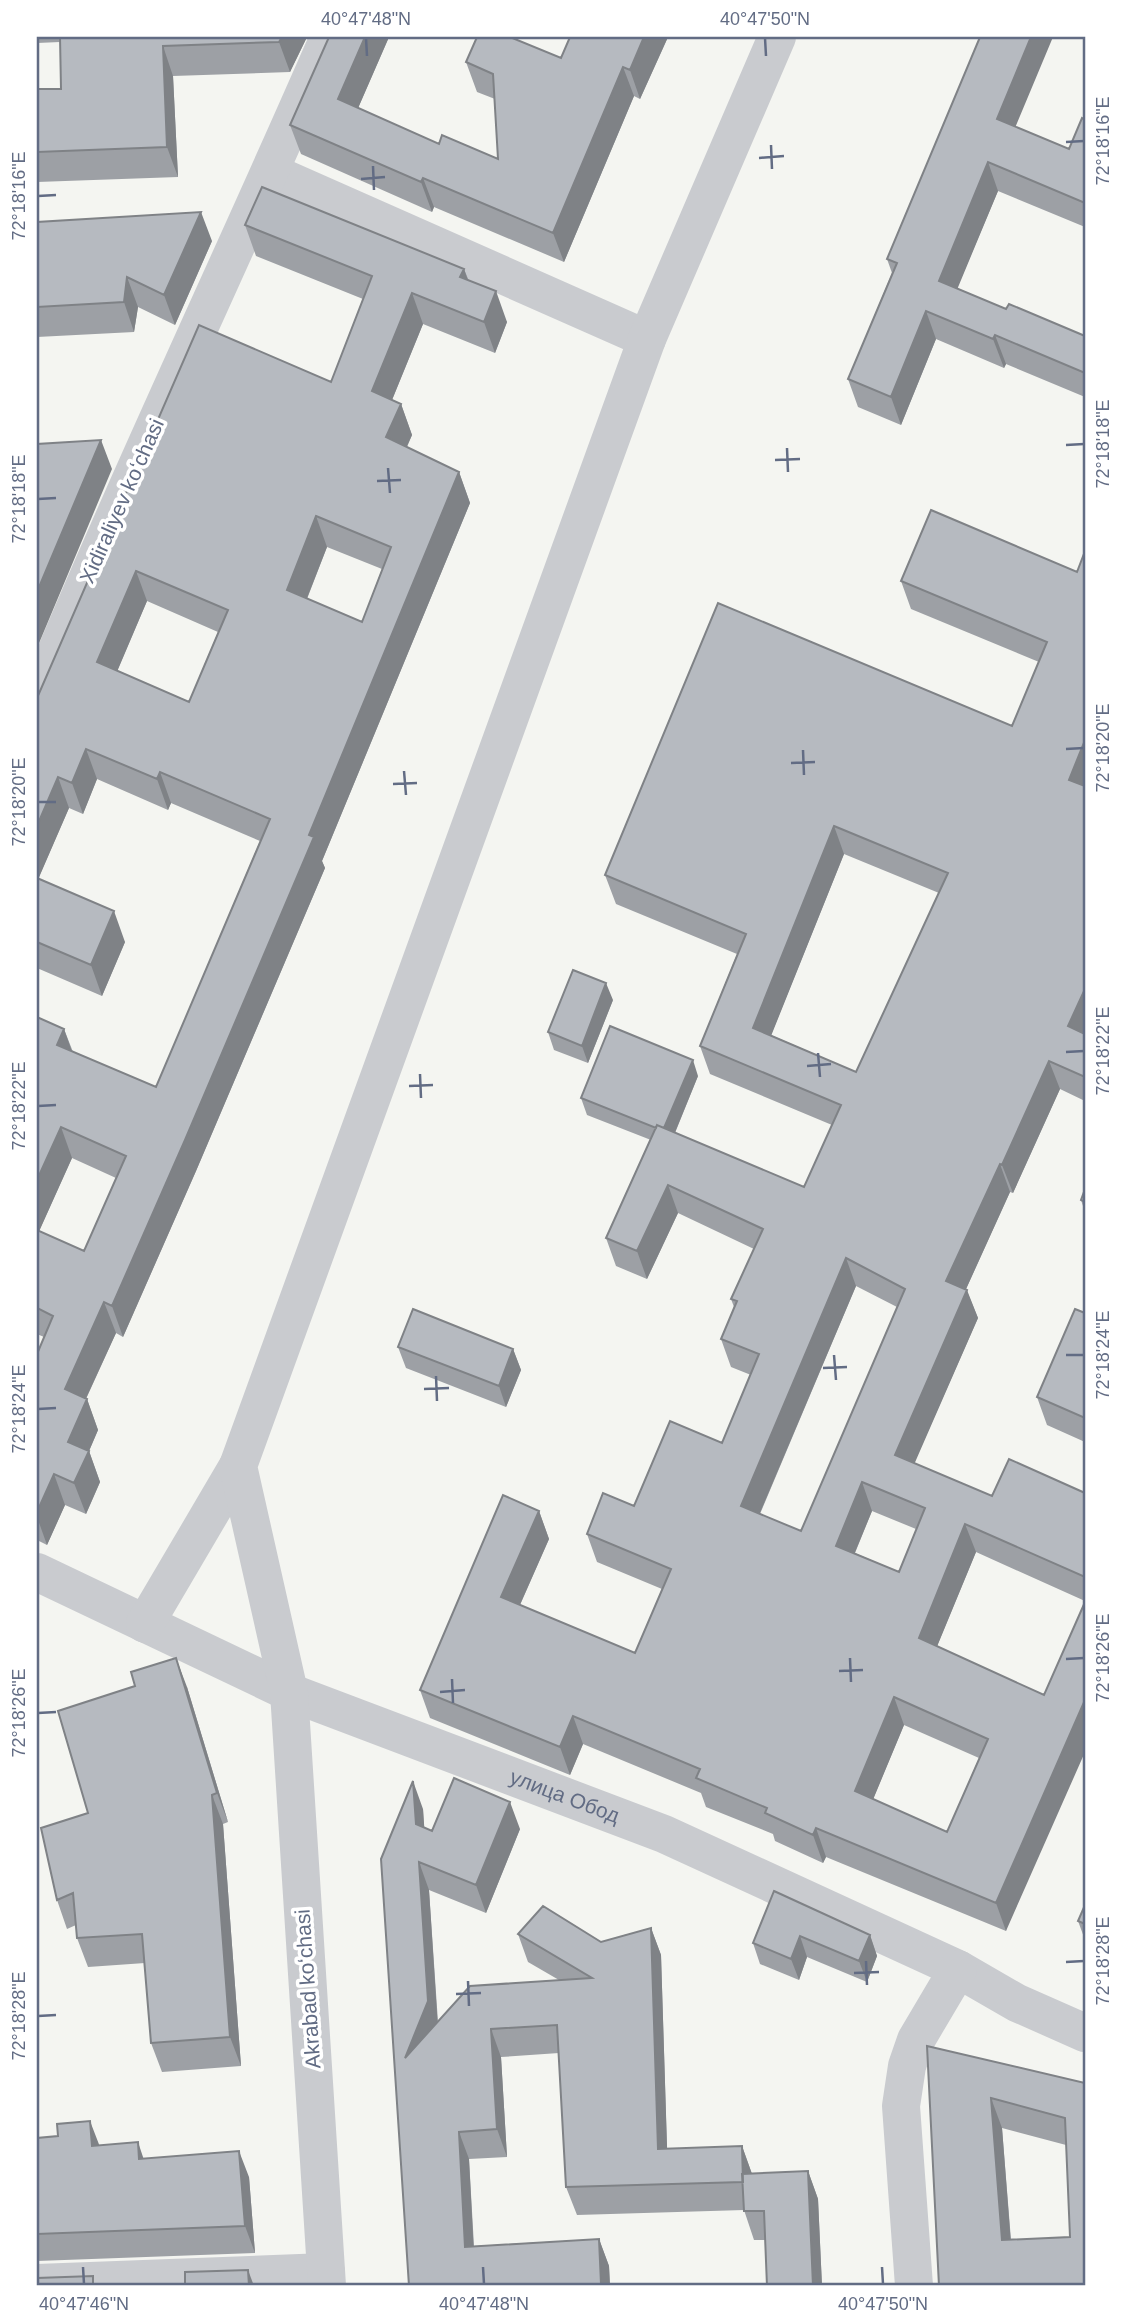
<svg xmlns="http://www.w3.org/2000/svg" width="1122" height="2323" font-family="Arial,sans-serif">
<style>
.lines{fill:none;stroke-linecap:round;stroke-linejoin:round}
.minor{stroke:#c9cbcf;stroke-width:38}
.wall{fill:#9da0a5;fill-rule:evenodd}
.shaded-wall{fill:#7f8286}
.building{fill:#b6bac0;stroke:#7f8286;stroke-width:2;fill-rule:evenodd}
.ticks{fill:none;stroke:#626c84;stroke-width:2.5}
.labels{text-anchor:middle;stroke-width:7;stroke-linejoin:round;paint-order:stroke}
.street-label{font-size:21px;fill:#626c84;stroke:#fff}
.neatline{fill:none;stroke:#626c84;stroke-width:2.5}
.ticks-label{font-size:18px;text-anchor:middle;fill:#626c84}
</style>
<rect width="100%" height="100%" fill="#f4f5f1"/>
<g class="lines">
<g class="minor">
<path d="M270,172L647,339"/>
<path d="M37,698C129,475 233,258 329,37"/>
<path id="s1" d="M37,1572L289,1692L664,1834L958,1969L1017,2003L1085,2033"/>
<path d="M145,1624L238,1466"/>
<path d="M37,2283L326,2272"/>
<path d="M327,2286L289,1692L238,1466L647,339L777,37"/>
<path d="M914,2286L901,2106L907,2066L916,2040L958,1969"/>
</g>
</g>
<path class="wall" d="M37,37H307L290,72L173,76L178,177L37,182V89H61L60,42L37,43Z
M389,37L358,108L439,144L498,159L495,99L477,92L466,62L561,58L570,37H668L640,99L634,96L564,262L434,207L432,212L301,154L290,125Z
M1085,120V227L998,191L957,288L1006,309L1085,336V397L1006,364L1004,368L936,339L901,425L858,407L848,379L892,273L887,259L1016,127L1069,149Z
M37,222L212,241L175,325L138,307L134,332L37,337Z
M245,225L464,269L469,281L507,322L495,353L423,324L392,400L401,404L412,435L407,447L459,472L470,503L322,861L325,868L196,1171L123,1337L116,1333L86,1399H87L98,1430L89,1451L100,1482L86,1514L65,1505L47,1545L37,1540V1354L44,1337L37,1334V1017L64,1029L73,1052L156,1087L260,841L171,803L168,810L97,779L83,814L69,808L38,879L125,942L102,996L37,968V698L199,325L331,382L363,299L256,256ZM327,547L382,569L362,622L307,599ZM147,601L218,632L189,702L117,671ZM72,1158L116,1178L84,1251L39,1231Z
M1085,551V1101L1060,1089L1013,1193L1010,1192L966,1289L978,1318L914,1463L992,1496L1085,1493V1601L976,1552L937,1646L1044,1695L1006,1931L826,1857L823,1863L775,1841L773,1834L706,1807L701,1793L583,1744L570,1775L430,1718L420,1690L539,1511L549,1539L520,1605L635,1653L662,1589L597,1562L587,1534L634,1506L722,1443L751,1375L731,1367L721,1339L734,1307L731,1299L754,1249L678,1213L647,1279L616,1266L606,1238L651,1140L587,1115L581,1098L698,1076L675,1133L804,1187L832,1125L710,1074L700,1046L737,954L616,904L605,875L1012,726L1039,662L911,609L901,581L1077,572ZM844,854L939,893L856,1072L771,1035ZM856,1286L897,1307L801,1531L760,1514ZM872,1511L916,1529L899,1572L855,1553ZM904,1725L979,1758L947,1832L873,1799Z
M613,1000L588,1063L554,1050L548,1032Z
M1085,1189V1212L1081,1200Z
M1085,1313V1442L1047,1425L1037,1397Z
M398,1347L513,1349L521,1370L506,1407L406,1368Z
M187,1687L228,1822L223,1824L241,2066L162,2072L151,2043L145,1963L88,1967L77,1938L76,1925L67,1929L57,1900L88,1813Z
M423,1809L424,1827L432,1831L520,1829L486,1913L429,1890L438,2022L559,1980L528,1962L518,1934L601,1942L651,1928L661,1955L667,2149L742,2146L752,2174L808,2171L818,2199L822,2286H767L765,2240H754L744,2210L577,2215L566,2187L559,2053L501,2057L507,2157L469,2159L474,2246L599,2239L609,2266L610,2286H409L381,1859Z
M774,1891L870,1935L877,1956L867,1982L807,1957L799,1980L760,1964L753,1943Z
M1085,1905V1940L1078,1921Z
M927,2046L1085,2083V2286H939ZM1002,2128L1066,2145L1070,2237L1011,2240Z
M37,2138L99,2145L143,2159L249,2177L255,2253L37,2261Z"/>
<path class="shaded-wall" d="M282,37H307L290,72L279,42Z
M365,37H389L349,129L338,99Z
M644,37H668L640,99L630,70Z
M1031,37H1053L1007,147L997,119Z
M163,46L173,76L178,177L167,147Z
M623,67L634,96L564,262L553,233Z
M988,162L998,191L949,309L939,281Z
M423,178L434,207L432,212L421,182Z
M201,212L212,241L175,325L164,295Z
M464,269L475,300L460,277Z
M127,277L138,307L134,332L124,302Z
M496,291L507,322L495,353L484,322Z
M412,293L423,324L383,422L372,391Z
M926,311L936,339L901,425L891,397Z
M995,335L1006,364L1004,368L993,339Z
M401,404L412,435L397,468L386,437Z
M101,440L112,469L37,648V592Z
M459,472L470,503L322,861L325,868L196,1171L123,1337L112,1306L309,835Z
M316,516L327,547L298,621L287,590Z
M136,571L147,601L108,693L97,662Z
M1085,740V793L1069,780Z
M86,749L97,779L83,814L72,783Z
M160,772L171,803L168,810L157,779Z
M58,777L69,808L37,882V826Z
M834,826L844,854L763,1056L753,1028Z
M114,911L125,942L102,996L91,965Z
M606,983L613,1000L588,1063L582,1046Z
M1085,989V1040L1068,1026Z
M64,1029L75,1060L57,1045Z
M693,1060L698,1076L669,1147L663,1131Z
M1049,1061L1060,1089L1013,1193L1002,1165Z
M61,1127L72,1158L37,1236V1180Z
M1000,1164L1010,1192L957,1309L946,1281Z
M668,1185L678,1213L647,1279L637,1251Z
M846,1258L856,1286L751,1534L741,1506Z
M967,1290L978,1318L906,1483L895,1455Z
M104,1302L116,1333L76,1420L65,1389Z
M513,1349L521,1370L506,1407L499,1386Z
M87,1399L98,1430L89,1451L100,1482L86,1514L74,1483L68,1442Z
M54,1474L65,1505L47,1545L37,1517V1512Z
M862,1482L872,1511L846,1574L836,1546Z
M539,1511L549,1539L511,1625L501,1597Z
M965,1524L976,1552L929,1666L919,1638Z
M176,1658L187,1687L228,1822L217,1793Z
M894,1697L904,1725L865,1819L855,1791Z
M1085,1700V1752L1006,1931L996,1903Z
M573,1716L583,1744L570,1775L560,1747Z
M413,1781L423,1809L426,1852L416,1824Z
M212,1795L223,1824L241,2066L230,2037Z
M510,1802L520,1829L486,1913L476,1885Z
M816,1828L826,1857L823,1863L813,1835Z
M419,1862L429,1890L438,2029L405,2058Z
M651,1928L661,1955L668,2177L658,2149Z
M870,1935L877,1956L867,1982L859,1961Z
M800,1936L807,1957L799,1980L791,1959Z
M491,2029L501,2057L507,2157L497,2129Z
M991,2098L1002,2128L1013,2270L1002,2240Z
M90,2121L100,2147L92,2146Z
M459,2132L469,2159L475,2275L465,2247Z
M138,2142L147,2169L139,2159Z
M742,2146L752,2174L743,2182Z
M239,2151L249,2177L255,2253L245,2226Z
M808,2171L818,2199L822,2286H813Z
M599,2239L609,2266L610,2286H602L601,2284Z
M248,2270L254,2286H249Z"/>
<path class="building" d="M60,37H282L279,42L163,46L167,147L37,152V89H61Z
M329,37H365L338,99L439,144L442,135L498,159L493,74L466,62L477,37H510L561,58L570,37H644L630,70L623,67L553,233L423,178L421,182L290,125Z
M980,37H1031L997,119L1069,149L1082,118L1085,120V203L988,162L939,281L1006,309L1009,304L1085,336V373L995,335L993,339L926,311L891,397L848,379L897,263L887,259Z
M262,187L464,269L460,277L496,291L484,322L412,293L372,391L401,404L386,437L459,472L309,835L314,837L185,1140L112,1306L104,1302L65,1389L87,1399L68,1442L89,1451L74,1483L54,1474L37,1512V1354L53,1316L37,1308V1230L84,1251L126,1156L61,1127L37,1180V1017L64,1029L57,1045L156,1087L270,819L160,772L157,779L86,749L72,783L58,777L37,826V698L199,325L331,382L372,276L245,225ZM316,516L391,547L362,622L287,590ZM136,571L228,610L189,702L97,662Z
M201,212L164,295L127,277L124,302L37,307V222Z
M101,440L37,592V444Z
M931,510L1077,572L1085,551V740L1069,780L1085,786V989L1068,1026L1085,1034V1077L1049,1061L1002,1165L1000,1164L946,1281L967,1290L895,1455L992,1496L1009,1459L1085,1493V1577L965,1524L919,1638L1044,1695L1085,1602V1700L996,1903L816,1828L813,1835L765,1813L767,1808L696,1778L700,1769L573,1716L560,1747L420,1690L503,1495L539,1511L501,1597L635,1653L671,1569L587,1534L603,1493L634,1506L670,1421L722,1443L759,1354L721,1339L737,1301L731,1299L763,1229L668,1185L637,1251L606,1238L657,1125L804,1187L841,1105L700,1046L746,934L605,875L718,603L1012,726L1047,642L901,581ZM834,826L948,873L856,1072L753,1028ZM846,1258L905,1289L801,1531L741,1506ZM862,1482L925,1508L899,1572L836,1546ZM894,1697L988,1739L947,1832L855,1791Z
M37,878L114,911L91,965L37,942Z
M573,970L606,983L582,1046L548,1032Z
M610,1026L693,1060L664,1128L657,1125L656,1128L581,1098Z
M1085,1189V1202L1081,1200Z
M413,1309L513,1349L499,1386L398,1347Z
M1075,1309L1085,1313V1418L1037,1397Z
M176,1658L217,1793L212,1795L230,2037L151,2043L142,1934L77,1938L73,1893L57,1900L41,1828L88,1813L58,1711L135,1686L131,1672Z
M454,1778L510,1802L476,1885L419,1862L428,2001L405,2058L470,1986L592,1978L518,1934L543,1906L601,1942L651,1928L658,2149L742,2146L743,2182L566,2187L557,2025L491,2029L497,2129L459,2132L465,2247L599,2239L601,2284L560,2286H409L381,1859L413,1781L416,1824L432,1831Z
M774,1891L870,1935L859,1961L800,1936L791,1959L753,1943Z
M1085,1905V1924L1078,1921Z
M927,2046L1085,2083V2286H939ZM991,2098L1065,2118L1070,2237L1002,2240Z
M90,2121L92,2146L138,2142L139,2159L239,2151L245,2226L37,2234V2138L58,2136L57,2124Z
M808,2171L813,2286H767L764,2211H744L742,2174Z
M248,2270L249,2286H185V2272Z
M93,2276V2286H37V2278Z"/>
<path class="ticks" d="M366,38L367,56M765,38L766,56M1066,142L1084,141M771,145L772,169M759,158L784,156M373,166L374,190M361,179L385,177M38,196L56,195M1066,445L1084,444M787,448L788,472M775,460L800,459M388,468L390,493M377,481L401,480M38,499L56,498M1066,749L1084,748M803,750L804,775M791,763L815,762M404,771L406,795M393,784L417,783M38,802H56M1066,1052L1084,1051M818,1053L820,1077M807,1066L831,1064M420,1074L421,1098M409,1086L433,1085M38,1106L56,1105M834,1355L836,1380M1066,1355H1084M823,1368L847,1367M436,1376L437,1401M424,1389L449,1388M38,1409L56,1408M850,1658L851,1682M1066,1659L1084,1658M839,1671L863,1670M452,1679L453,1703M440,1692L465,1690M38,1713L56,1712M866,1961L867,1985M1066,1962L1084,1961M854,1973L879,1972M468,1981L469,2006M456,1994L481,1993M38,2016L56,2015M83,2267L84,2284M483,2267L484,2284M882,2267L883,2284"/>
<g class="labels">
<g class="street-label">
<text transform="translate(122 501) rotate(-66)" y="7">Xidiraliyev koʻchasi</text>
<text dy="7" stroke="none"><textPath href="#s1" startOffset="574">улица Обод</textPath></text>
<text transform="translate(308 1989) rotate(-94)" y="7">Akrabad koʻchasi</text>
</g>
</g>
<rect width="1122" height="2323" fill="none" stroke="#ffffff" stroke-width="77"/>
<rect x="38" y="38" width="1046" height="2246" class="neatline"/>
<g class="ticks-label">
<text x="366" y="25">40°47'48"N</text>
<text x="765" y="25">40°47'50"N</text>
<text transform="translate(1103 141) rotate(-90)" y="6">72°18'16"E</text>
<text transform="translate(19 196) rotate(-90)" y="6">72°18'16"E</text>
<text transform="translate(1103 444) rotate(-90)" y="6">72°18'18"E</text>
<text transform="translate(19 499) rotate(-90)" y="6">72°18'18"E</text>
<text transform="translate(1103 748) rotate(-90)" y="6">72°18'20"E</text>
<text transform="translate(19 802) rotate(-90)" y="6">72°18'20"E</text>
<text transform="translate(1103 1051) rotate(-90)" y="6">72°18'22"E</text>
<text transform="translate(19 1106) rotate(-90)" y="6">72°18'22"E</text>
<text transform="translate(1103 1355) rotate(-90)" y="6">72°18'24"E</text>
<text transform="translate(19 1409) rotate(-90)" y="6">72°18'24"E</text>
<text transform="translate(1103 1658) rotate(-90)" y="6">72°18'26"E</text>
<text transform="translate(19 1713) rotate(-90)" y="6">72°18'26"E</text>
<text transform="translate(1103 1961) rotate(-90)" y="6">72°18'28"E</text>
<text transform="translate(19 2016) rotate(-90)" y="6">72°18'28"E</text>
<text x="84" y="2310">40°47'46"N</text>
<text x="484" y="2310">40°47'48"N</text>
<text x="883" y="2310">40°47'50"N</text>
</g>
</svg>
